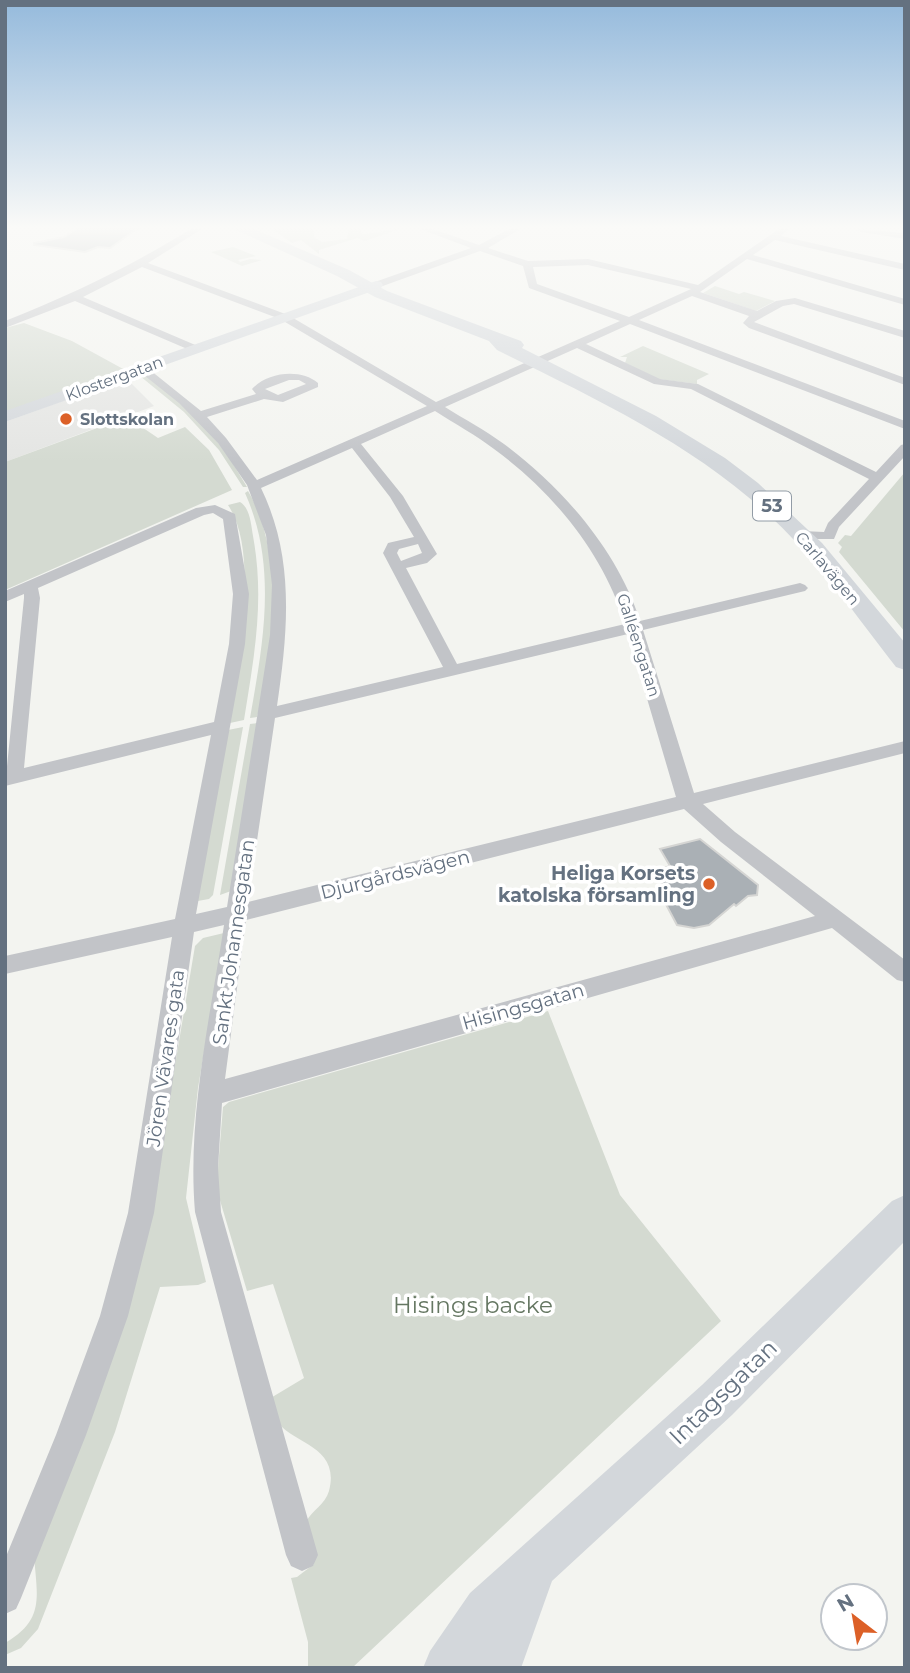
<svg xmlns="http://www.w3.org/2000/svg" width="910" height="1673" font-family="Montserrat,sans-serif">
<style>
.built{fill:#e4e5e3}
.green{fill:#d4dad1}
.building{fill:#aab0b5;stroke:#d5d5d3;stroke-width:2}
.lines{fill:none;stroke-linecap:round;stroke-linejoin:round}
.street{fill:#c2c4c8;fill-rule:evenodd}
.secondary{fill:#d3d7db;fill-rule:evenodd}
.primary{fill:#d3d7db;fill-rule:evenodd}
.poi-dot{fill:#dc6027;stroke:#fff;stroke-width:2.5}
.labels{text-anchor:middle;stroke-width:7;stroke-linejoin:round;paint-order:stroke}
.far-street-label{font-size:16px;fill:#647180;stroke:#fff}
.far-poi-label{font-size:16px;font-weight:bold;fill:#647180;stroke:#fff;text-anchor:start}
.shield{fill:#fff;stroke:#929ca6;stroke-width:2}
.shield-label{font-size:18px;font-weight:bold;fill:#647180}
.poi-label{font-size:19px;font-weight:bold;fill:#647180;stroke:#fff;text-anchor:end}
.street-label{font-size:19px;fill:#647180;stroke:#fff}
.near-park-label{font-size:23px;fill:#657762;stroke:#fff}
.near-street-label{font-size:23px;fill:#647180;stroke:#fff}
</style>
<rect width="100%" height="100%" fill="#f3f4f0"/>
<path class="built" d="M126,378L154,406L5,462V422Z"/>
<path class="green" d="M272,229H314V237L322,242L347,239L349,229H360L362,234C375,234 387,229 400,229L365,241L357,238L319,250V254L301,240L292,243Z
M233,247L256,256L238,260L240,262L250,259L262,260L242,266L211,252Z
M715,286L739,294L744,292L775,301L756,311L703,293Z
M24,323L72,341L125,370L5,412V328Z
M643,346L709,374L697,380V384L658,379L625,363L627,357H620Z
M145,374L200,419L229,457L247,487H243L219,450L184,412L140,376Z
M127,417L158,438L185,427L209,450L232,490L5,590V462Z
M905,472V632L839,552L842,547L838,543L845,535L851,536Z
M248,491C284,550 275,653 257,717L250,718C263,644 278,566 245,493Z
M240,502C250,508 251,524 253,536C265,601 254,657 244,720L230,723C236,666 261,554 228,505Z
M257,723L231,891L220,895L250,724Z
M243,727L213,895L209,899L192,902L228,730Z
M224,933L198,1088L186,1198L206,1282L198,1285L160,1287L115,1432L38,1629L21,1648L5,1655V1643C47,1619 36,1594 34,1553L151,1208L195,946L203,938Z
M548,1011L620,1195L721,1321L352,1668H308V1642L291,1578L297,1577L314,1564L306,1522C312,1510 325,1505 329,1491C341,1445 291,1444 276,1420C272,1415 271,1405 269,1399L304,1378L273,1284L247,1291L219,1197L217,1180L223,1107L229,1102Z"/>
<path class="building" d="M76,229H137L110,248L98,247L85,252L34,245V243L64,237Z
M700,839L758,885L757,895L748,896L736,906L734,904L709,925L694,928L677,925L660,893L662,881L660,874L663,873L661,869L670,866L660,849Z"/>
<g class="lines">
<path class="street" d="M191,229H202L148,263L288,315L436,402L620,321L529,288L523,266L480,251L380,287H372V283L471,248L420,229H433L479,245L509,229H520L488,248L528,261L588,259L698,285L779,229H789L781,236L905,264V270L775,240L753,255L905,299V305L747,259L700,292L757,311L776,301L795,298L905,331V338L794,304L783,306L754,322L905,378V385L749,328L743,323L749,316L692,296L639,320L905,421V429L630,324L586,344L660,379L698,384L876,472L901,445L905,444V456L839,527L834,539H802L795,535L802,531L824,532L828,523L869,479L691,389L654,384L577,348L445,407C464,419 485,430 504,444C563,488 618,551 640,621L800,583L805,585L808,588L805,591L643,630L694,793L905,741V753L703,804L735,832L905,960V982L897,980L832,928L222,1103L218,1168L221,1212L318,1555L313,1566L302,1571L291,1566L286,1555L195,1212C187,1118 210,1018 224,925L194,932L154,1213L128,1316L86,1435L21,1598L16,1609L5,1614V1559L56,1435L100,1316L128,1213L172,937L5,974V956L175,919L211,735L5,786L24,598V594L5,602V591L196,508L215,505L235,514L249,594L245,644L196,914L227,907L270,635L272,585L266,535L247,485L218,443L179,403L135,368L145,366L201,411L256,394L252,389C267,372 301,368 318,383V387L283,402L264,399L207,417L226,438L257,480L427,406L280,319L142,267L83,297L200,347V351H192L75,301L5,328V321C71,295 131,266 191,229ZM588,265L691,289L629,317L537,284L533,267ZM289,380H299L306,384L278,395L265,389ZM435,411C455,424 476,435 494,449C553,492 604,554 625,624L457,664L406,568L427,563L437,554L403,496L361,444ZM352,448L390,497L414,537L388,543L383,553L443,667L277,706C288,631 295,558 261,488ZM213,513L223,519L233,594L229,644L214,722L24,768L40,598L38,588L204,515ZM418,544L422,553L401,561L397,553L399,549ZM628,634L676,797L248,902L275,718ZM684,809L721,842L815,916L225,1079L246,920Z
M857,229L905,233V239L861,232Z"/>
<path class="secondary" d="M376,281L381,282L383,285L381,288L5,422V411Z
M905,1195V1241L732,1415L552,1581L521,1668H423L430,1651L470,1593L702,1385L892,1201Z"/>
<path class="primary" d="M234,229H254L349,270L387,291L521,341L524,345L522,348L656,416L725,458L758,483L822,543L905,643V670L896,667C857,617 820,563 773,519C694,444 594,398 497,350L489,341L375,297L337,276Z"/>
</g>
<linearGradient id="sky" x2="0" y2="1"><stop stop-color="#95badc"/><stop offset="0.49" stop-color="#fafaf8"/><stop offset="1" stop-color="#fafaf8" stop-opacity="0"/></linearGradient>
<rect width="910" height="463" fill="url(#sky)"/>
<g class="poi-dot">
<circle cx="66" cy="419" r="7"/>
<circle cx="709" cy="884" r="7"/>
</g>
<g class="labels">
<g class="far-street-label">
<text transform="translate(114 378) rotate(-20)" y="6">Klostergatan</text>
<text transform="translate(828 568) rotate(50)" y="6">Carlavägen</text>
<text transform="translate(639 645) rotate(72)" y="6">Galléengatan</text>
</g>
<g class="far-poi-label">
<text x="80" y="425">Slottskolan</text>
</g>
<rect class="shield" x="753" y="491.5" width="38" height="29" rx="5"/>
<g class="shield-label">
<text x="772" y="512">53</text>
</g>
<g class="poi-label">
<text x="695" y="880">Heliga Korsets<tspan x="695" dy="22">katolska församling</tspan></text>
</g>
<g class="street-label">
<text transform="translate(395 874) rotate(-14)" y="7">Djurgårdsvägen</text>
<text transform="translate(233 942) rotate(-82)" y="7">Sankt Johannesgatan</text>
<text transform="translate(523 1006) rotate(-16)" y="7">Hisingsgatan</text>
<text transform="translate(165 1058) rotate(-82)" y="7">Jören Vävares gata</text>
</g>
<g class="near-park-label">
<text x="473" y="1313">Hisings backe</text>
</g>
<g class="near-street-label">
<text transform="translate(723 1392) rotate(-44)" y="8">Intagsgatan</text>
</g>
</g>
<rect width="910" height="1673" fill="none" stroke="#647180" stroke-width="14"/>
<g transform="translate(854 1617) rotate(329)"><circle r="33" fill="#ffffff" stroke="#c1c6cc" stroke-width="2"/>
<path d="M0-5L12 26L0 18L-12 26Z" fill="#dc6027"/>
<text y="-10" font-size="19" font-weight="bold" text-anchor="middle" fill="#647180">N</text>
</g>
</svg>
